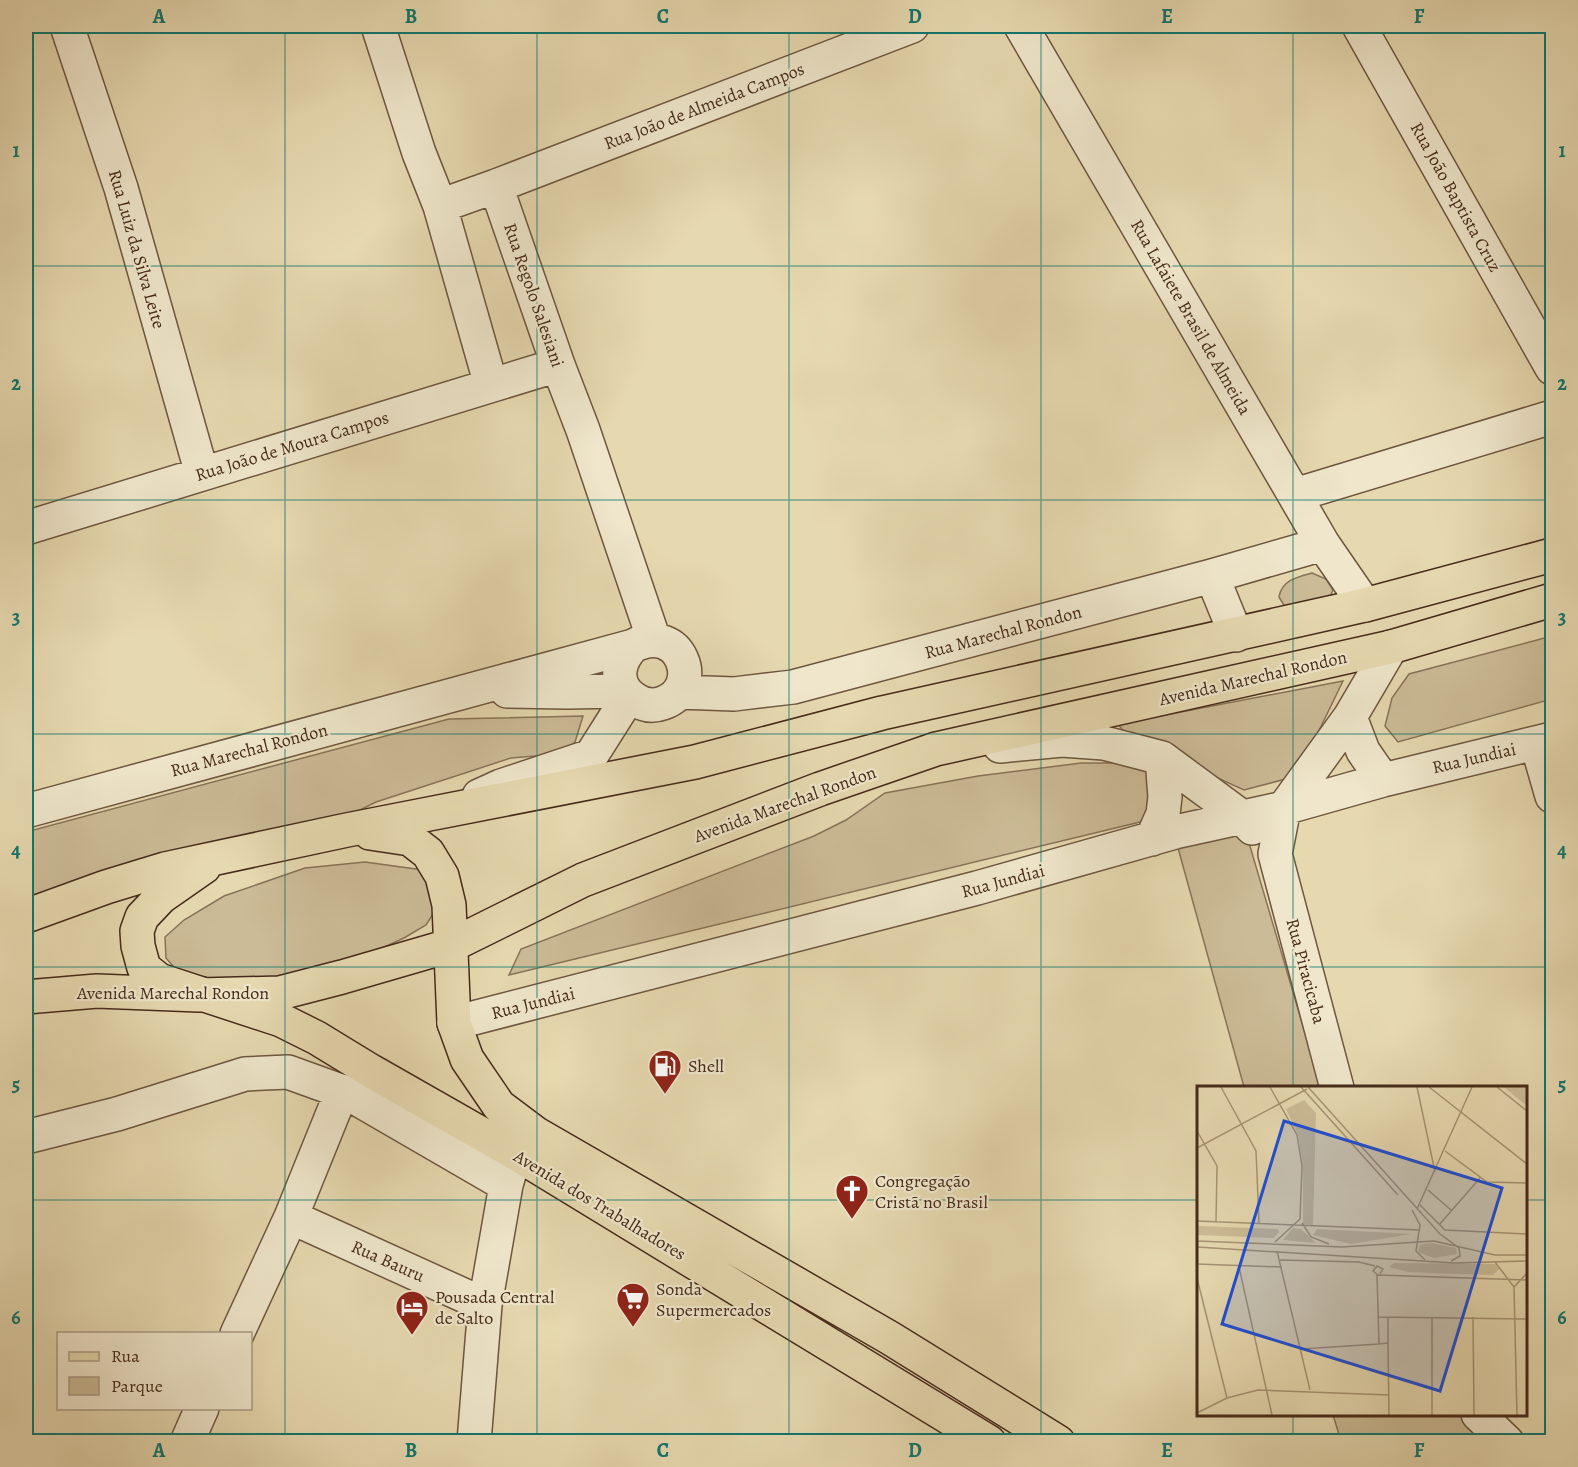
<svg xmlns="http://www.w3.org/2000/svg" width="1578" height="1467" font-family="Alegreya,serif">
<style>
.green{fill:#cbbb96;stroke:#887358;stroke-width:1.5}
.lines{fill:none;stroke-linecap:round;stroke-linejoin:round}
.minor-casing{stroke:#6e563f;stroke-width:36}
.major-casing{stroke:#462b1a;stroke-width:36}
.minor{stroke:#efe6cb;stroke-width:33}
.major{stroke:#e6d8af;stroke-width:33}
.grid{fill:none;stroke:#0f766e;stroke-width:1.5;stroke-opacity:0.55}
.labels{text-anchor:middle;stroke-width:4.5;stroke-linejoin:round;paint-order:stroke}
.street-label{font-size:18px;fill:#462b1a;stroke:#efe6cb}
.poi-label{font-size:18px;fill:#462b1a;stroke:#efe6cb;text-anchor:start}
.inset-road{fill:none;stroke:#a69373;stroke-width:1.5}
.view{fill:#1d4ed8;fill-opacity:0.15;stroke:#1d4ed8;stroke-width:3}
.inset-edge{fill:none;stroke:#462b1a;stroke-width:3}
.neatline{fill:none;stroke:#0f766e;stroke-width:2}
.grid-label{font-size:20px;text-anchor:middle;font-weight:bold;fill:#0f766e}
</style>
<rect width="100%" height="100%" fill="#e6d8af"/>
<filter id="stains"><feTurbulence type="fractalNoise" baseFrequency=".00333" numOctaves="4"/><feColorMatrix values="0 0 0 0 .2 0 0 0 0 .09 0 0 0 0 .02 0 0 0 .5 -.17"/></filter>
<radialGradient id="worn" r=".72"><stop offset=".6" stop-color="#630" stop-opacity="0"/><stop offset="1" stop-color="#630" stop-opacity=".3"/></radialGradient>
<path class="green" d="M1312,573L1326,579L1333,590L1327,603L1288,612L1279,597C1282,580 1297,577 1312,573Z
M1552,636V699L1398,742L1385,726L1392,698L1409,674Z
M1343,681L1297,776L1244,790L1128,737L1118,724Z
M583,716L575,742L559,754L511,758L376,802L334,823L26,903V832L449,719Z
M1081,763H1123L1153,771L1151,810L1140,822L509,975L521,949L814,836L846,820L885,793L978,776Z
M1244,826L1321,1087H1244L1175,837Z
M365,862L423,870L440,903L426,925L404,938L358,959L265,981L216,982L179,973L166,958L165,937L184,920L224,896L305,868Z
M1333,1415H1464L1488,1441H1341Z"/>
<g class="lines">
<g class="minor-casing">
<path id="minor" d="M67,26L121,188L202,474
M378,26L419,153L440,206L496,186L558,365L583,430L654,640
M1021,26L1323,544L1365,605
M1359,26L1552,368
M496,186L912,26
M440,206L491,385
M1295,495L1552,417
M26,528L558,365
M1212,576L1236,635
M507,691L567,692L625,691
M679,692L734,694L793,687L1212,576L1323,544
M1350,717L1363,751L1383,780
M1537,744L1552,796
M1000,746L1062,740L1104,743L1162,758L1242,817L1252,828
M479,796L501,786L591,756L629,696
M26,811L633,646C681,621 705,688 663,703C652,707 642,705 633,698C613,684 618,661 633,646
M1152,839L1163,814L1165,797L1162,758
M454,1023L977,888L1175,832L1284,808L1383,780L1552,739
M1337,1088L1275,854L1284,808L1350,717L1391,647
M26,1137L117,1114L245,1074L288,1072L349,1094L506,1185
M291,1217L485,1305
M237,1334L291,1217L342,1091
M1478,1414L1507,1442
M187,1442L202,1408
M474,1442L485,1305L506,1185L512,1164"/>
</g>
<g class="major-casing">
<path id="major" d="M370,833L410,839L428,853L442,876L449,905L454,1023L467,1059L499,1106L535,1133L890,1338L1058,1442
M204,867L161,897L142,917L137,931L138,946L144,968L159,980L281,1020L317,1038L371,1071L515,1153L989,1442
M26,916L106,887L165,869L347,830L695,762L882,713L1365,605L1552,555
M26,997L97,991L199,995L280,993L342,977L452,945L583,880L820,789L936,749L1391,647L1552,600"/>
</g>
<use href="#minor" class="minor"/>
<use href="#major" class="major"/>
</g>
<path class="grid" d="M285,26V1442M537,26V1442M789,26V1442M1041,26V1442M1293,26V1088M26,266H1552M26,500H1552M26,734H1552M26,967H1552M26,1200H1198M1526,1200H1552M1293,1414V1442"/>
<defs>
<g id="fuel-pin" transform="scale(1.725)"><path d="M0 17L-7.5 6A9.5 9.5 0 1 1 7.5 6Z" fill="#8f2418" stroke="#efe6cb"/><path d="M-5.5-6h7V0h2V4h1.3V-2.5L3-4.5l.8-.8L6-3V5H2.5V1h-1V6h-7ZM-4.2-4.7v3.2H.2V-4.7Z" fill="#fff"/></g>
<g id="church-pin" transform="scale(1.725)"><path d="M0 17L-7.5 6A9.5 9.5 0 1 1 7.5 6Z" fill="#8f2418" stroke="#efe6cb"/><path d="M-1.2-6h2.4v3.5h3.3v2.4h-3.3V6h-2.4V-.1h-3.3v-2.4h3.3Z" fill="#fff"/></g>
<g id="supermarket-pin" transform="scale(1.725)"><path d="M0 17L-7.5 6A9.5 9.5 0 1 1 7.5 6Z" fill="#8f2418" stroke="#efe6cb"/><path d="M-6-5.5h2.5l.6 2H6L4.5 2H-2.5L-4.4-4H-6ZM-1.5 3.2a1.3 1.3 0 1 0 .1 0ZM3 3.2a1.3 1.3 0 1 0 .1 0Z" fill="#fff"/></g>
<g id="hotel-pin" transform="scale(1.725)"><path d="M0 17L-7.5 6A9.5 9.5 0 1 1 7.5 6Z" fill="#8f2418" stroke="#efe6cb"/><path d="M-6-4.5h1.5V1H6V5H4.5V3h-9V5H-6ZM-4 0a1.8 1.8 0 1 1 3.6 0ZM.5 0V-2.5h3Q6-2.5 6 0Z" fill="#fff"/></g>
</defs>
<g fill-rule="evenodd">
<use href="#fuel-pin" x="665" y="1066"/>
<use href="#church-pin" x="852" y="1191"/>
<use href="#supermarket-pin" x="633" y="1299"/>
<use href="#hotel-pin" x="412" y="1307"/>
</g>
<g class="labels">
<g class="street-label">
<text transform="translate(704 106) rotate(-21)" y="6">Rua João de Almeida Campos</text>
<text transform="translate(1456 197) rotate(61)" y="6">Rua João Baptista Cruz</text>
<text transform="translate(137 249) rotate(74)" y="6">Rua Luiz da Silva Leite</text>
<text transform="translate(534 295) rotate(71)" y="6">Rua Regolo Salesiani</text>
<text transform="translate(1191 317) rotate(60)" y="6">Rua Lafaiete Brasil de Almeida</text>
<text transform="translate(292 446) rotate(-17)" y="6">Rua João de Moura Campos</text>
<text transform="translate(1003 632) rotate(-15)" y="6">Rua Marechal Rondon</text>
<text transform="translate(1253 678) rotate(-13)" y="6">Avenida Marechal Rondon</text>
<text transform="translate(249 750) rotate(-15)" y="6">Rua Marechal Rondon</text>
<text transform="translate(1474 758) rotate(-13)" y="6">Rua Jundiai</text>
<text transform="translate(785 804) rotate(-20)" y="6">Avenida Marechal Rondon</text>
<text transform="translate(1003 881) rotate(-15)" y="6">Rua Jundiai</text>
<text transform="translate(1306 971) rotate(75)" y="6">Rua Piracicaba</text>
<text x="173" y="999">Avenida Marechal Rondon</text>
<text transform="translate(533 1003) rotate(-14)" y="6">Rua Jundiai</text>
<text transform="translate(600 1205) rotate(31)" y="6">Avenida dos Trabalhadores</text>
<text transform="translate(388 1261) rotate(24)" y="6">Rua Bauru</text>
</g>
<g class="poi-label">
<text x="688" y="1072">Shell</text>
<text x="875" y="1187">Congregação<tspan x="875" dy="21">Cristã no Brasil</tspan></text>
<text x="656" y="1295">Sonda<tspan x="656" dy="21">Supermercados</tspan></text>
<text x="435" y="1303">Pousada Central<tspan x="435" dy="21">de Salto</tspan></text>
</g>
</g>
<g transform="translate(1197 1086)">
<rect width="330" height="330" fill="#e6d8af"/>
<path d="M307,1H330V20ZM107,14L119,27L116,139L106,138V80L101,49L89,23ZM0,140L81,143L82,146L77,152L0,149ZM96,142L104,143L119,157L86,154ZM120,143L214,148L154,158L116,149ZM234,157L259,162L260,168L237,172L221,166L223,159ZM197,177L298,178L302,183L296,189L211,186L192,181Z" fill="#cbbb96"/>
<path class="inset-road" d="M24,1L59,65L62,137M73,1L100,49L105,80L103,133L78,156M104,1L201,109M111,1L243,148L262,162L263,170L254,175M220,1L238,86M232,1L330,78M300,1L330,25M0,45L20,80L19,136M0,62L110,3M248,65L290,96L330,97M231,104L254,124M223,119L248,144L330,148M220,123L275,1M215,124L223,139L219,165L228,174M0,135L223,144M105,137L114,151L132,158M242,139L283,92M0,155L145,161L237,155L298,169H330M0,161L257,177L330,175M80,165L113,304M83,174L162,176L178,180M298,176L317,201L320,329M0,178L85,181M42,181L75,329M180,188L182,258L191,257L192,329M183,188L186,183L180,180L176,185L181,189L330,194M0,192L30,312M317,201L330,187M181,231L330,233M235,231V329M276,231L277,329M191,257V231M104,263L182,258M0,327L30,312L61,304L192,309"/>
<path class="view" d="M87,35L305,102L243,305L25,238Z"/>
<rect width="330" height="330" class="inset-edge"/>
</g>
<rect width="1578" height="1467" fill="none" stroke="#e6d8af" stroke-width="66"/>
<rect x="57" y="1332" width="195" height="78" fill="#efe6cb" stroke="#ab9b84" stroke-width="1.5"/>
<rect x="69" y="1352" width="30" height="9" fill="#e6d8af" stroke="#ab9b84" stroke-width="1.5"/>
<text x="111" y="1362" font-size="18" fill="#462b1a">Rua</text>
<rect x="69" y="1377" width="30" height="18" fill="#cbbb96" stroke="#ab9b84" stroke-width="1.5"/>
<text x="111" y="1392" font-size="18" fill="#462b1a">Parque</text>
<rect x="33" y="33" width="1512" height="1401" class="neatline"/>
<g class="grid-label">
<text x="159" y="23">A</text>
<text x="411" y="23">B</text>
<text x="663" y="23">C</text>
<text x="915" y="23">D</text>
<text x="1167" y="23">E</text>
<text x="1419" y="23">F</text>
<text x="16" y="157">1</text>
<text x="1562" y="157">1</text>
<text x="16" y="390">2</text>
<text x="1562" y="390">2</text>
<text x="16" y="624">3</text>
<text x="1562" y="624">3</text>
<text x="16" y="857">4</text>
<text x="1562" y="857">4</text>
<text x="16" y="1091">5</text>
<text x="1562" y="1091">5</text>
<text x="16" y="1324">6</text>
<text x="1562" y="1324">6</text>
<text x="159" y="1457">A</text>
<text x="411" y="1457">B</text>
<text x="663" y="1457">C</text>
<text x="915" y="1457">D</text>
<text x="1167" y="1457">E</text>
<text x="1419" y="1457">F</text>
</g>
<rect width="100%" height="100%" filter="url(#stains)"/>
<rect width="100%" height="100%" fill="url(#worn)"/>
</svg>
